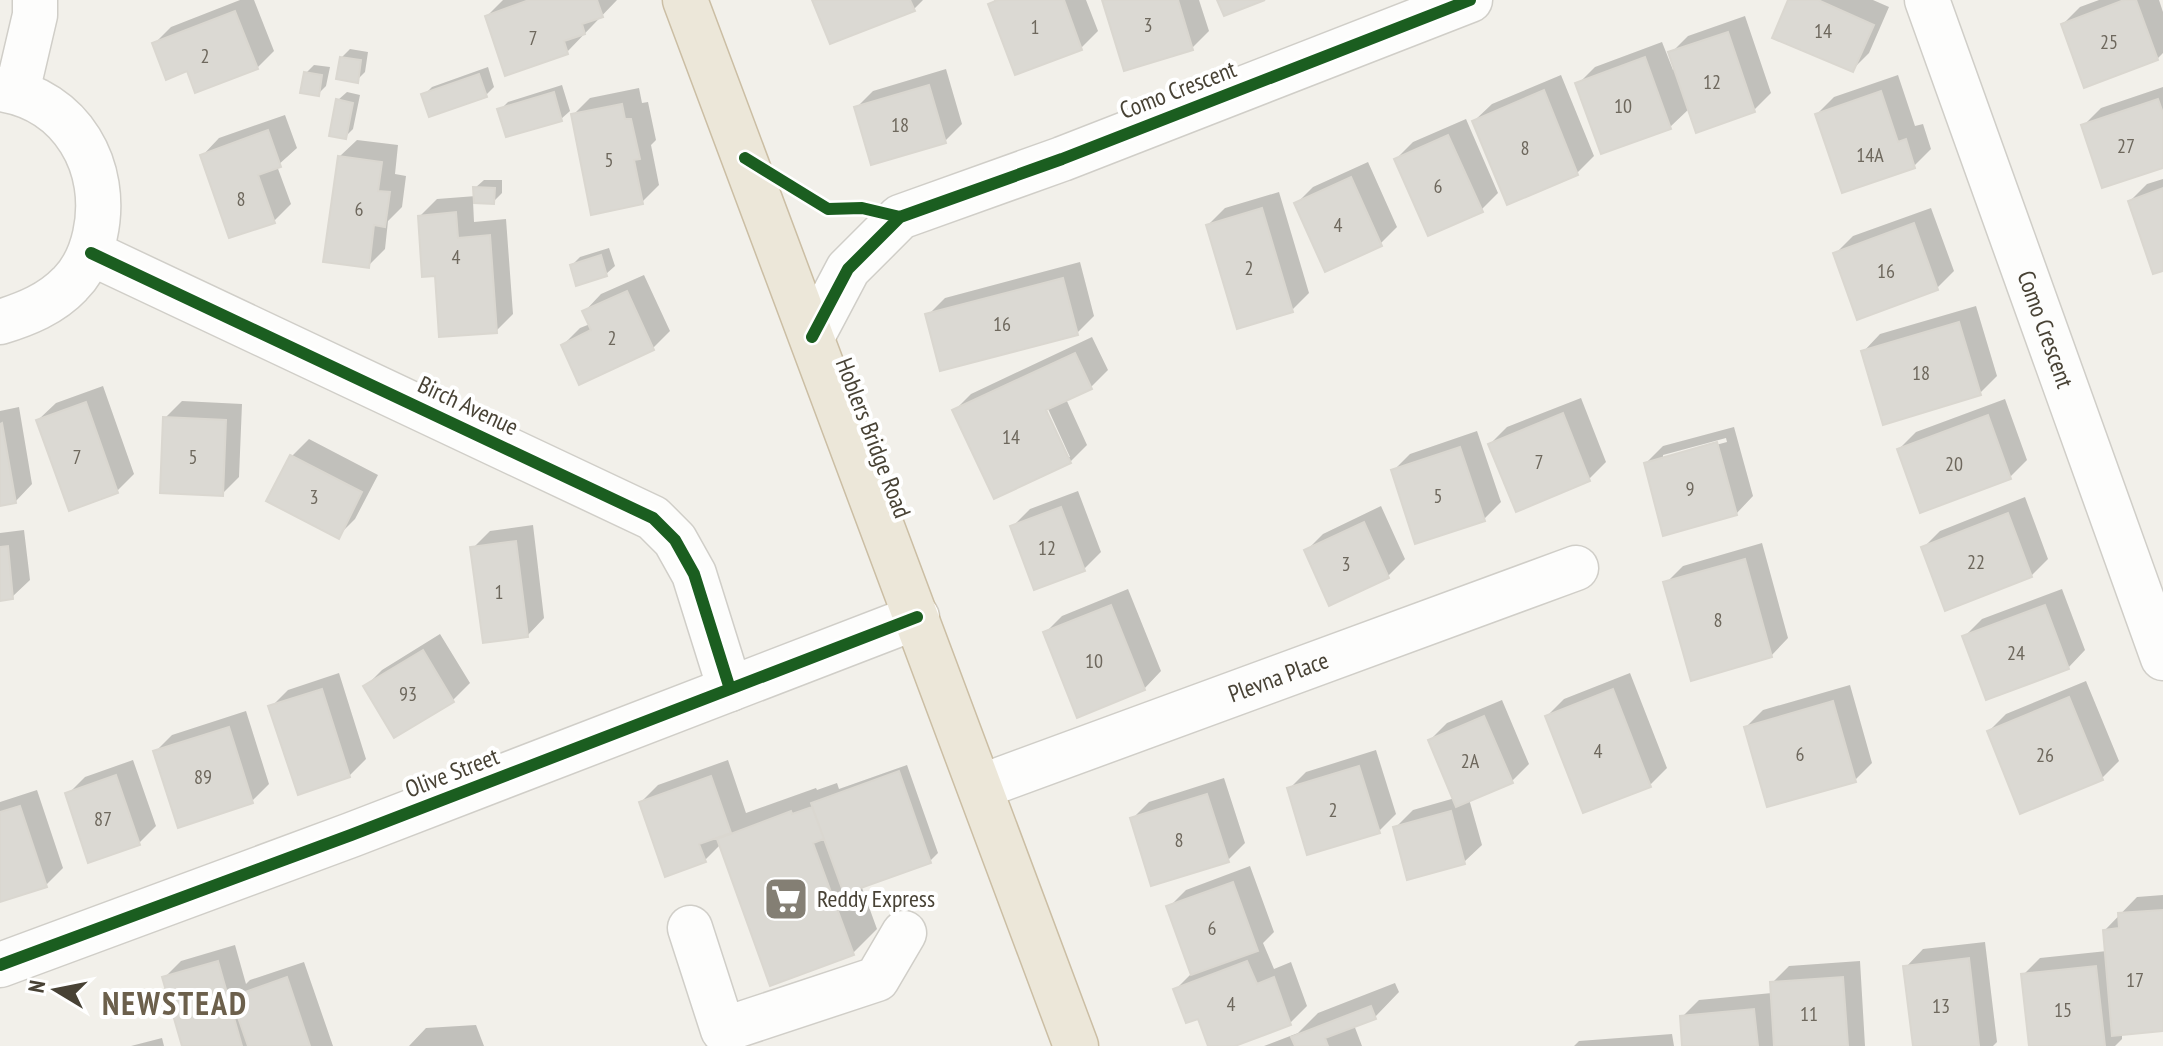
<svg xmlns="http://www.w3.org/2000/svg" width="2163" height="1046" font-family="'PT Sans Narrow',sans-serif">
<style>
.shadow{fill:#0003;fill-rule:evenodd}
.building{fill:#dbd9d3;stroke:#dad7d0;stroke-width:2}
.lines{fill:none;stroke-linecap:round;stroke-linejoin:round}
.minor-casing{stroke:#d0cec8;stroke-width:47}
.highway-casing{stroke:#cbbea4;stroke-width:47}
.minor{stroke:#fdfdfc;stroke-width:44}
.highway{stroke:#ece7d9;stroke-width:44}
.cycleway-casing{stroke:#fff;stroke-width:17}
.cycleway{stroke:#1b5e20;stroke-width:12}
.labels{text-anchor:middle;stroke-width:8;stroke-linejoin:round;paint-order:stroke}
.number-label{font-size:20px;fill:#6e685d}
.street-label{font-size:24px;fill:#484235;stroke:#fff}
.poi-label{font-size:24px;fill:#484235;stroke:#fff;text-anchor:start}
.district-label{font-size:32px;font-weight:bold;letter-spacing:2px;fill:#6c604c;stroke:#fff}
</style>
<rect width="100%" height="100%" fill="#f2f0ea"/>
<path class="shadow" d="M240,0H254L274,51L257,68L189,69L154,44L171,27Z
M503,0H617L567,52L487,16Z
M815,0H923L914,9Z
M995,0H1086L1098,31L1081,48L991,4Z
M1104,0H1199L1209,31L1192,48Z
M1790,0H1873L1889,7L1869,53L1852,70Z
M2099,0H2159L2163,12V53L2157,59L2063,24L2080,7Z
M1745,16L1771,93L1754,110L1690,108L1670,127L1578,84L1595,67L1662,42L1673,70L1676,69L1671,53L1688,36Z
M350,49L368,52L365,72L357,80L341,58Z
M314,65L330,67L326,86L318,94L306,73Z
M488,67L494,87L486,95H424L432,87Z
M946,69L962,124L945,141L856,108L873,91Z
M1561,75L1594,156L1577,173L1474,121L1492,104Z
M1898,75L1915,126L1923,124L1931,149L1914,166L1817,114L1834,97Z
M562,85L570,111L561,119L500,110L508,102Z
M2163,87V166L2084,125L2101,108Z
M639,88L642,103L648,102L656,140L651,145L659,185L642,202L573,115L590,98Z
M347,92L360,95L353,129L345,137L338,100Z
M285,115L297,148L277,166L291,204L274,221L202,156L219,138Z
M1466,119L1498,193L1481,210L1396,159L1413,142Z
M357,140L398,145L395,174L406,176L402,207L388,221L385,249L368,266L339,157Z
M1368,162L1397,227L1380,244L1296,204L1313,187Z
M2163,179V269L2130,201L2147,184Z
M484,180H502V193L493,202L473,201L474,222L506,219L513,314L496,331L437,274L420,216L437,199L476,196L475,188Z
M1279,192L1309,293L1292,310L1208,225L1225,208Z
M1931,208L1954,271L1937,288L1836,253L1853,236Z
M609,248L615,266L606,274L572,265L580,257Z
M1080,262L1094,316L1077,333L928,315L945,298Z
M644,275L670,331L653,348L563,345L580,328L590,324L584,312L601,294Z
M1976,306L1997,376L1979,394L1863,352L1880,334Z
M1092,337L1108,370L1091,387L1066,399L1087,445L1070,462L954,411L971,394ZM1044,400L1070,457H1066L1040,402Z
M103,386L134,474L117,491L38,420L56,403Z
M1581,398L1606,462L1589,479L1490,444L1507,427Z
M2005,399L2027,460L2010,477L1899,449L1916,432Z
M182,401L242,404L239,477L222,494L165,418Z
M19,407L32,484L15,502L0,504V411Z
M1734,427L1753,496L1736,514L1646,463L1663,446ZM1726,438L1727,442L1663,459V455Z
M1477,431L1501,502L1484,519L1393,471L1410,454Z
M309,439L378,475L355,519L338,536L292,456Z
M1078,491L1101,552L1084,569L1013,526L1030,509Z
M2025,497L2048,559L2031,576L1923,548L1940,531Z
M1381,506L1405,559L1388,576L1306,551L1323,534Z
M533,525L544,618L527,636L473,548L490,531Z
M24,530L30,580L12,597L0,599V533Z
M1762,543L1788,638L1771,656L1666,583L1683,566Z
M1128,589L1161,671L1144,689L1045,633L1062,616Z
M2062,589L2085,650L2068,668L1965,636L1982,619Z
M440,634L470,683L453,700L365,687L382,670Z
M339,673L366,759L349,776L271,707L288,690Z
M1630,673L1667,768L1650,785L1547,716L1564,699Z
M2086,681L2119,761L2102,778L1989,731L2006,714Z
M1850,685L1872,763L1855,780L1746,727L1763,710Z
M1502,700L1529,764L1512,781L1469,799L1482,845L1464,862L1396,827L1413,810L1455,798L1430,740L1447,723Z
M246,711L269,784L252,801L155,752L172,735Z
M1376,750L1396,814L1379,831L1289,789L1306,772Z
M133,760L156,826L139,843L68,794L85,777Z
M728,760L746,813L816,788L817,790L837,783L839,789L907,765L938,853L930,861L861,885L877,929L852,954L721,844L705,860L641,802L658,785Z
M1224,778L1245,843L1228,860L1132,819L1149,802Z
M37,790L63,868L46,885L0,900V802Z
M1250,866L1274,932L1263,943L1274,969L1291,962L1307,1006L1290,1023L1230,1046H1210L1199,1016L1176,989L1192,973L1169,907L1186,890Z
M2163,895V1029L2122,1033V1039L2115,1046H2031L2023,975L2040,958L2107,951L2105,930L2137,897Z
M1985,942L1997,1042L1993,1046H1915L1906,967L1923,949Z
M235,945L246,984L250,980L304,962L333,1046H184L164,978L181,961Z
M1860,961L1865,1046H1684L1682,1017L1699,1000L1772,993V983L1789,966Z
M1395,983L1399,992L1375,1017L1354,1025L1362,1046H1264L1298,1033L1318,1013Z
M476,1025L484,1046H409L426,1028Z
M1672,1034L1674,1046H1574L1579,1041Z
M162,1038L164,1046H131Z"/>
<path class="building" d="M529,0H597L603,17L582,24L585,34L564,41L568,54L505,76L485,16Z
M812,0H910L915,11L830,44Z
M998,0H1064L1082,50L1015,75L988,4Z
M1102,0H1178L1193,50L1124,71Z
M1217,0H1265L1224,16Z
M1788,0H1818L1874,25L1853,72L1772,38Z
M2124,0H2136L2158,60L2084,88L2061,24Z
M235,11L258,69L195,93L187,71L166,80L152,43Z
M1728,32L1755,112L1696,133L1668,52Z
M340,57L361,60L358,83L336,79Z
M1645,57L1671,129L1601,154L1575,83Z
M304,72L322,75L319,96L300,93Z
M479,74L487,97L429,117L421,94Z
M929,85L946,143L871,165L854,107Z
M1544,90L1578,175L1507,205L1472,121Z
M1881,91L1898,142L1906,139L1915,168L1842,193L1815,114Z
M554,92L562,121L506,137L497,109Z
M336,99L353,103L346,139L329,136Z
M2158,99L2163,113V168L2102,188L2081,125Z
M622,104L625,119H631L640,159L634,160L643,204L591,215L571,114Z
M268,130L281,167L258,175L275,223L229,238L200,155Z
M1448,135L1483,212L1428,236L1394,159Z
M338,156L382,162L378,191L390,192L385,227L374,225L369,268L323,262Z
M1351,177L1382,246L1325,272L1294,203Z
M473,187L495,188L494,204L474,203Z
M2163,188V271L2153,274L2128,201Z
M1262,208L1293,312L1237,329L1206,225Z
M456,212L458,238L490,235L497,333L439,337L435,276L422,277L418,216Z
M1914,223L1938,290L1857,320L1833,253Z
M601,255L607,276L576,286L570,265Z
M1063,278L1078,335L940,371L925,314Z
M627,291L654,350L579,385L561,345L591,330L582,311Z
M1959,322L1981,395L1883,425L1861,351Z
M1075,353L1092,389L1046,410L1071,463L994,499L952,410Z
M86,402L118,493L69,511L36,420Z
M1563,413L1590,481L1516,512L1488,444Z
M1988,415L2011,479L1920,513L1897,449Z
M163,417L226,420L223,496L160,493Z
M2,423L16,503L0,506V424Z
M1717,442L1737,515L1663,536L1644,463Z
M1460,447L1485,521L1415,544L1391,470Z
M290,455L362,492L339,539L266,501Z
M1061,507L1085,571L1034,590L1010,526Z
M2008,513L2032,577L1945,611L1921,547Z
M1364,522L1389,578L1329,606L1304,550Z
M516,541L528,637L483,643L470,547Z
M8,546L13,599L0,601V547Z
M1745,559L1772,657L1691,681L1663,582Z
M1111,605L1145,690L1077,718L1043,632Z
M2045,605L2069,669L1986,700L1962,636Z
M423,650L454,702L394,738L363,686Z
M322,689L350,777L298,795L268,706Z
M1613,689L1651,787L1583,813L1545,716Z
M2069,697L2103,780L2020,814L1987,731Z
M1833,701L1856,782L1767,807L1744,727Z
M1484,716L1513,783L1456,807L1428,740Z
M229,727L253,803L178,828L153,751Z
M1359,766L1380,833L1307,855L1287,788Z
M899,771L931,863L844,894L811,803Z
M116,775L140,845L88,863L65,793Z
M711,776L731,833L699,844L706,862L665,877L639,802Z
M1207,794L1229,862L1151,886L1130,818Z
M20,806L47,887L0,902V812Z
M812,807L824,839L813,843L854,955L770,986L717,839L791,811L792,814Z
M1451,811L1465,864L1407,880L1393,827Z
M1233,882L1258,951L1191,975L1166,906Z
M2163,910V1031L2112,1036L2103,930L2119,928L2118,913Z
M1969,958L1979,1046H1913L1903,966Z
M218,961L242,1046H182L162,977Z
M1247,961L1257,984L1274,977L1291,1025L1235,1046H1208L1198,1019L1186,1023L1173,989Z
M2096,966L2105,1046H2029L2021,974Z
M287,977L310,1046H248L231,997Z
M1843,977L1848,1046H1774L1770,982Z
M1371,1006L1376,1019L1325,1038L1328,1046H1295L1291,1037Z
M1754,1009L1758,1046H1682L1680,1016Z"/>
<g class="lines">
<g class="minor-casing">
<g id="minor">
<path id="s1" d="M1927,0L2163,658"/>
<path d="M0,89C72,100 110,167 95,235C91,253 83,271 70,284C51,304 26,314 0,322"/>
<path d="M17,92L35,15V0"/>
<path d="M91,253L653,518L675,540L694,574L730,689"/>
<path d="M812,337L848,269L900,217L1062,159L1470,0"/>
<path id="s2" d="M980,787L1576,568"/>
<path d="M690,928L723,1030L877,979L904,933"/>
<path d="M0,965L351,835L917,617"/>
</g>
</g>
<g class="highway-casing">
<path id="highway" d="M685,0L1076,1046"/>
</g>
<use href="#minor" class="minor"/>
<use href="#highway" class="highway"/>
<g class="cycleway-casing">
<path id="cycleway" d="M745,158L828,209L862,208L900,217
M91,253L653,518L675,540L694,574L730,689
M812,337L848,269L900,217L1062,159L1470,0
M0,965L351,835L917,617"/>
</g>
<use href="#cycleway" class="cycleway"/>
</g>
<defs>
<g id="supermarket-square" transform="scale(2.3)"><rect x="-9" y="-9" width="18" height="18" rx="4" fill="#847f74" stroke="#fff"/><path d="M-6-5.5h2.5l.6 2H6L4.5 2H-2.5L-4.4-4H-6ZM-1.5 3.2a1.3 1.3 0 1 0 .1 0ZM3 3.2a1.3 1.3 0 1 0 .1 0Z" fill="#fff"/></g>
</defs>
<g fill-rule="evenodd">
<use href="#supermarket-square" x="786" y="899"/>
</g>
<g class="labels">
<g class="number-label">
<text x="1148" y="32">3</text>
<text x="1035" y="34">1</text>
<text x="1823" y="38">14</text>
<text x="533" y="45">7</text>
<text x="2109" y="49">25</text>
<text x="205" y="63">2</text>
<text x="1712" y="89">12</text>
<text x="1623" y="113">10</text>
<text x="900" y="132">18</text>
<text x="2126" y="153">27</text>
<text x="1525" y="155">8</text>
<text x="1870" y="162">14A</text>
<text x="609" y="167">5</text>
<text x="1438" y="193">6</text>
<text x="241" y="206">8</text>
<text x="359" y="216">6</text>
<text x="1338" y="232">4</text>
<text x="456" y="264">4</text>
<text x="1249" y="275">2</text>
<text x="1886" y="278">16</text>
<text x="1002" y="331">16</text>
<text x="612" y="345">2</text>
<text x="1921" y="380">18</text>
<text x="1011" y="444">14</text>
<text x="77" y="464">7</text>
<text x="193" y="464">5</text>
<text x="1539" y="469">7</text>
<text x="1954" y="471">20</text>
<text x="1690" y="496">9</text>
<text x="1438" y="503">5</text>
<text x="314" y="504">3</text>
<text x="1047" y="555">12</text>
<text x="1976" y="569">22</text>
<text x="1346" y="571">3</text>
<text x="499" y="599">1</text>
<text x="1718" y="627">8</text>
<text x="2016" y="660">24</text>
<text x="1094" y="668">10</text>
<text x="408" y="701">93</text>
<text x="1598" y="758">4</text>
<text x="1800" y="761">6</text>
<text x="2045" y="762">26</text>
<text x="1470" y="768">2A</text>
<text x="203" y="784">89</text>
<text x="1333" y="817">2</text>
<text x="103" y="826">87</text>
<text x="1179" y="847">8</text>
<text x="1212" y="935">6</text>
<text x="2135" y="987">17</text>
<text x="1231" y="1011">4</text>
<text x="1941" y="1013">13</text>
<text x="2063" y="1017">15</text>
<text x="1809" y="1021">11</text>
</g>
<g class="street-label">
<text transform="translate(1178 90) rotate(-21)" y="8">Como Crescent</text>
<text dy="8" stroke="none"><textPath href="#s1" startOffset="350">Como Crescent</textPath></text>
<text transform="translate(468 406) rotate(25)" y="8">Birch Avenue</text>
<text transform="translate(873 438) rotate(69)" y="8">Hoblers Bridge Road</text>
<text dy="8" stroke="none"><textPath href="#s2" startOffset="318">Plevna Place</textPath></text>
<text transform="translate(452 773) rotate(-21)" y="8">Olive Street</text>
</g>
<g class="poi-label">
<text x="817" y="907">Reddy Express</text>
</g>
<g class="district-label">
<text x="175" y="1015">NEWSTEAD</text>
</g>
</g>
<g transform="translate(56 990) rotate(280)" stroke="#ffffff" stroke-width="6" paint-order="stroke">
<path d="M0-6L14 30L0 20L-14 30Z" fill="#484235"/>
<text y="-12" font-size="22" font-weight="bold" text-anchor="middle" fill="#484235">N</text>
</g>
</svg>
